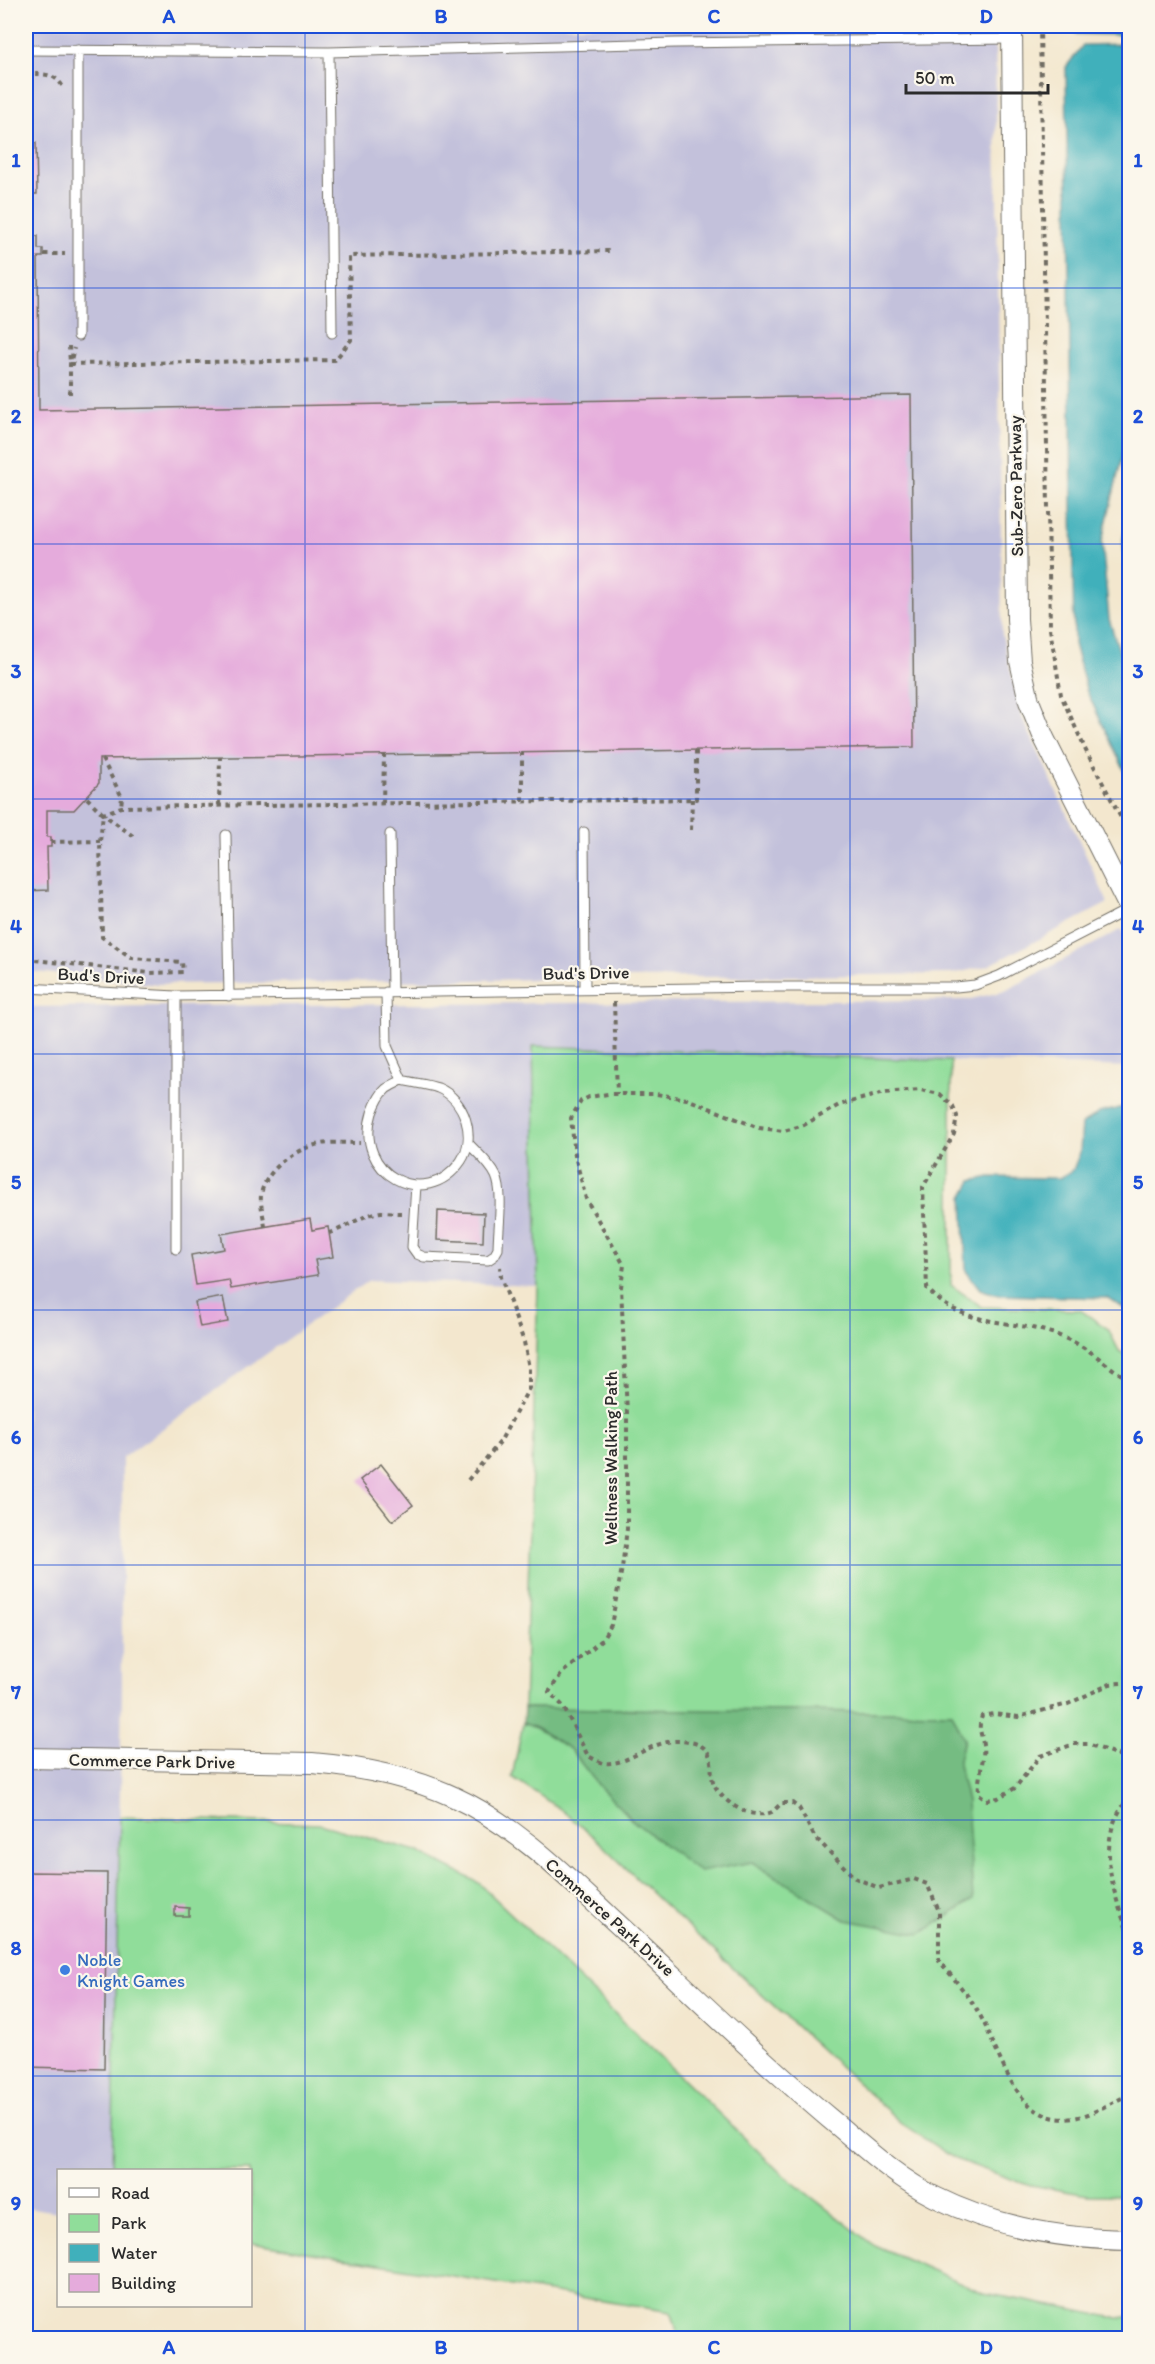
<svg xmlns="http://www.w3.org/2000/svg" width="1155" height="2364" font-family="Itim,sans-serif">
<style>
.industrial{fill:#c3c1db}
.green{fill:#90dd9a;stroke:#5e8462;stroke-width:1.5}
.forest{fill:#74bc82;stroke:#507456;stroke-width:1.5}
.water{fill:#40b0bb;stroke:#366e73;stroke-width:1.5}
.building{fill:#e5abdc}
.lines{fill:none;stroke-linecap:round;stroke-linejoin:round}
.service-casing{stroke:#716d64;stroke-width:11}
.minor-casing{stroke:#716d64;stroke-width:22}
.path{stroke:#716d64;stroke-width:4;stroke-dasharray:4.5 4.5;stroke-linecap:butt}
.service{stroke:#fff;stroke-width:9}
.minor{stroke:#fff;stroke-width:20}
.grid{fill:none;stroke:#1d4ed8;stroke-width:1.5;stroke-opacity:0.55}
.shop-dot{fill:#3f7fe0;stroke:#fbf7ec;stroke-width:2}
.labels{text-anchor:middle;stroke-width:4.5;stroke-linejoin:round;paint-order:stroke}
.street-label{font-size:18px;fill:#2b2b2b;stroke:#fbf7ec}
.shop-label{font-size:18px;fill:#366cbe;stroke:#fbf7ec;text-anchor:start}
.neatline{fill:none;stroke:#1d4ed8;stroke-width:2}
.grid-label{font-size:20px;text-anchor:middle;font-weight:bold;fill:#1d4ed8}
</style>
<rect width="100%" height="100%" fill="#fbf7ec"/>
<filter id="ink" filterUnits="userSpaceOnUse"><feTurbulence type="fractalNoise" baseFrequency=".0167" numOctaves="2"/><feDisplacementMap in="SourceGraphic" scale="12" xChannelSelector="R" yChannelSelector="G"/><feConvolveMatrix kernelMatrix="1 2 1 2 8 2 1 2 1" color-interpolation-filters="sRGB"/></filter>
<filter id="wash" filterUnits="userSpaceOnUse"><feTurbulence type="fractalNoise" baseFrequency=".008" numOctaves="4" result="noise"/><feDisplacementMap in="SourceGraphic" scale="24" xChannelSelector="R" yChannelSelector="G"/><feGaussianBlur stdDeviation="1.35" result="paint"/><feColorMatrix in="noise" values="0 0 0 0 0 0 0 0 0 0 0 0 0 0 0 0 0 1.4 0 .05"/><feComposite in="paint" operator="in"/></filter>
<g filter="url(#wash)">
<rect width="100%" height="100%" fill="#f3e7ce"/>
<path class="industrial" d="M26,26H995L1002,635L1022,717L1108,903L988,966L951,974L150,984L26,971Z
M1122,929L1129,944V1067L534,1046L538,1286L369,1280L122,1458V1696L112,2170H58V2212L26,2207V1007L967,1000L1005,991Z"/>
<path class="green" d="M533,1046L951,1061V1285L982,1307L1080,1310L1108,1329L1119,1351L1129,1357V2195H1088L1025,2184L955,2159L901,2123L658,1899L595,1838L560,1809L512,1777L523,1723L536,1728L570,1749L600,1787L632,1820L700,1871L752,1862L846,1920L967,1801L958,1764L964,1739L952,1713L524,1708L538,1286Z
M120,1817L319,1824L417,1851L479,1883L782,2174L872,2244L984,2293L1111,2317H1129V2338H680L671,2312L251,2243L250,2170H112Z"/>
<path class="forest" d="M524,1708L952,1713L964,1739L958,1764L967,1801L973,1900L921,1934L846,1920L752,1862L700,1872L632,1820L600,1787L570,1749L536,1728L523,1723Z"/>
<path class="water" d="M1068,26H1129V35L1077,34L1068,29Z
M1129,44V428L1102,541L1109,619L1129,682V780L1087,692L1074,644L1066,67L1083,45Z
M1129,514V611L1123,539Z
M1129,1102V1329L1125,1309L1108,1298L998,1295L980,1289L966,1271L963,1197L972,1181L990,1177L1059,1178L1073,1170L1080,1152L1082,1124L1099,1113L1128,1106Z"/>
<g id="blocks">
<path class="building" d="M26,143H36L37,194H26Z
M26,236H38V249H43V257H38L39,410L911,395L914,747L99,759V783L74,810H47V837H51V847H47L48,890L26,891Z
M438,1211L484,1213L483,1242L437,1240Z
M310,1219L312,1230L328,1227L333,1257L315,1260L318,1275L231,1289L229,1280L196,1285L191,1255L224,1249L221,1234Z
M223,1297L228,1322L200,1327L195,1302Z
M381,1464L413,1505L392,1521L360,1480Z
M26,1872L107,1873L104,2069L26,2067Z
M175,1907L189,1908V1916H175Z"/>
</g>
</g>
<g filter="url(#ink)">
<use href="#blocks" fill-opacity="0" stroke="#716d64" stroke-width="1.5"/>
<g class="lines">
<g class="service-casing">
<path id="service" d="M26,50L329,52L676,43L1011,39
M78,50V336
M329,52L332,333
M584,832L585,989
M390,834L392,992
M226,835L229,996
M26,988L176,996L764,987H956L975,985L999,976L1129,909
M386,992L387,1046L402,1080
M176,996V1249
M402,1080C413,1083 427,1084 438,1088C465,1099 477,1137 461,1161C425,1213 353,1173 372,1113C375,1105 379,1095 386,1089C390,1086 397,1083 402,1080Z
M416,1185L412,1247L417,1254L424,1257L488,1260L494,1256L498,1249C498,1229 504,1194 496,1176C490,1163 477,1153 468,1143"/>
</g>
<g class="minor-casing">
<path id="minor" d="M1012,26L1017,619L1020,661L1029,701L1044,738L1130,909
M26,1758L312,1763C361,1767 409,1776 454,1797C513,1824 562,1872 609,1916C682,1983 753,2054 829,2118C863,2146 895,2177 935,2197C995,2227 1063,2239 1130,2240"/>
</g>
<path class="path" d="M1040,26L1050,629L1061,695L1086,751L1130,835
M26,74C42,74 56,72 64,89
M44,254H65
M69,346L70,364L335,360L351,340L349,256L609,251
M70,394V364L74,348
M102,759L122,797L121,807
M522,801V753
M383,803L384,755
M219,805L220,757
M691,830L692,799
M133,836L103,814L121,807L696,799V750
M51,842L100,841
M26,959L150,973L183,972L182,962L132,958L102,937L100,841L103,814L86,797
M614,1002L617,1094
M265,1227C264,1217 260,1205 261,1195C264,1173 290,1153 309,1147C324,1141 343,1143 360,1143
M329,1233C347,1228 363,1214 381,1212C387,1212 394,1213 401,1213
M1130,1379C1113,1372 1100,1357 1084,1348C1075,1342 1064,1338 1055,1334C1011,1319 959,1327 927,1288L923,1187L954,1134L957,1116L953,1106L940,1094L920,1090L884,1093L839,1105L804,1125L784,1131L759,1128L687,1099L656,1094H608L589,1097L581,1101L571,1118L575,1156L586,1199L624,1265L621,1287L627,1413V1529L622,1568L611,1625L602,1640L562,1673L549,1692L563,1706L588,1756C594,1759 600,1763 605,1763C632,1766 653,1735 688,1742C693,1742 702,1745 705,1749C715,1758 709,1773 714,1784C722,1802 751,1821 772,1812C775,1810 779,1805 782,1803H792L799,1808L814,1836L855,1878L879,1888L914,1879L927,1884L939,1911V1961C956,1981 973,2000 984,2023C1002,2060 1019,2127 1074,2118C1091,2115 1109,2104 1124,2097L1130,2090
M468,1480L500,1442L529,1388V1368L524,1342L501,1277L500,1267
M1130,1682L1110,1684L1068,1704L1018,1717L994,1714L982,1716C977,1730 982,1732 983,1745C985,1762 977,1777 979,1794L987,1800L998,1798L1015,1788L1040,1756L1074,1744H1088L1121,1756L1130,1768
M1130,1796C1125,1803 1119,1811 1115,1820C1100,1858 1116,1901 1130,1937"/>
<use href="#service" class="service"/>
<use href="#minor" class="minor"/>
</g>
</g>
<path class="grid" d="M305,26V2338M578,26V2338M850,26V2338M26,288H1130M26,544H1130M26,799H1130M26,1054H1130M26,1310H1130M26,1565H1130M26,1820H1130M26,2076H1130"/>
<circle class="shop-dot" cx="65" cy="1970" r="6"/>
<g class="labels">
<g class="street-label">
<text transform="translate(1016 486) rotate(-91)" y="6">Sub-Zero Parkway</text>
<text transform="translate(586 973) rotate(-1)" y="6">Bud's Drive</text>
<text transform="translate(101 976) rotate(3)" y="6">Bud's Drive</text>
<text transform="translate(611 1458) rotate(-90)" y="6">Wellness Walking Path</text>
<text transform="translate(152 1761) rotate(1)" y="6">Commerce Park Drive</text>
<text transform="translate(610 1917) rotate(42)" y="6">Commerce Park Drive</text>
</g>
<g class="shop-label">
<text x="77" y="1966">Noble<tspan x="77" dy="21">Knight Games</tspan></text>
</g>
</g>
<rect width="1155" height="2364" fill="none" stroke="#fbf7ec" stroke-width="66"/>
<rect x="57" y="2169" width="195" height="138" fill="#fbf7ec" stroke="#a8a59f" stroke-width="1.5"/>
<rect x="69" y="2188" width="30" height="9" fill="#ffffff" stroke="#a8a59f" stroke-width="1.5"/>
<text x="111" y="2199" font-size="18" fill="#2b2b2b">Road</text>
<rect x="69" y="2214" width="30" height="18" fill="#90dd9a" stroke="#a8a59f" stroke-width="1.5"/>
<text x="111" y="2229" font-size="18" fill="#2b2b2b">Park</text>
<rect x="69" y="2244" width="30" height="18" fill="#40b0bb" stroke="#a8a59f" stroke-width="1.5"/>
<text x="111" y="2259" font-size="18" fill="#2b2b2b">Water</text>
<rect x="69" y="2274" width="30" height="18" fill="#e5abdc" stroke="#a8a59f" stroke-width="1.5"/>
<text x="111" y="2289" font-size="18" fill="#2b2b2b">Building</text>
<path d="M906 84v9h142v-9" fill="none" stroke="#2b2b2b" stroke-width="3"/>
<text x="915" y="84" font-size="18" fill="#2b2b2b" stroke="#fbf7ec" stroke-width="4.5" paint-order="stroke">50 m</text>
<rect x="33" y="33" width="1089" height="2298" class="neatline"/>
<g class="grid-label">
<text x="169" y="23">A</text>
<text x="441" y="23">B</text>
<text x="714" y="23">C</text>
<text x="986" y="23">D</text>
<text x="16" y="167">1</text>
<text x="1138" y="167">1</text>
<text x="16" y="423">2</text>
<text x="1138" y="423">2</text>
<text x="16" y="678">3</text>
<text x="1138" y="678">3</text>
<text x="16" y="933">4</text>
<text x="1138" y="933">4</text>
<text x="16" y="1189">5</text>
<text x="1138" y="1189">5</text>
<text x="16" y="1444">6</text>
<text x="1138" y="1444">6</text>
<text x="16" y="1699">7</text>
<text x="1138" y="1699">7</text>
<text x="16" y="1955">8</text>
<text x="1138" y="1955">8</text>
<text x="16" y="2210">9</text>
<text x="1138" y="2210">9</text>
<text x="169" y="2354">A</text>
<text x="441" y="2354">B</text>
<text x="714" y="2354">C</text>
<text x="986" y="2354">D</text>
</g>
</svg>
